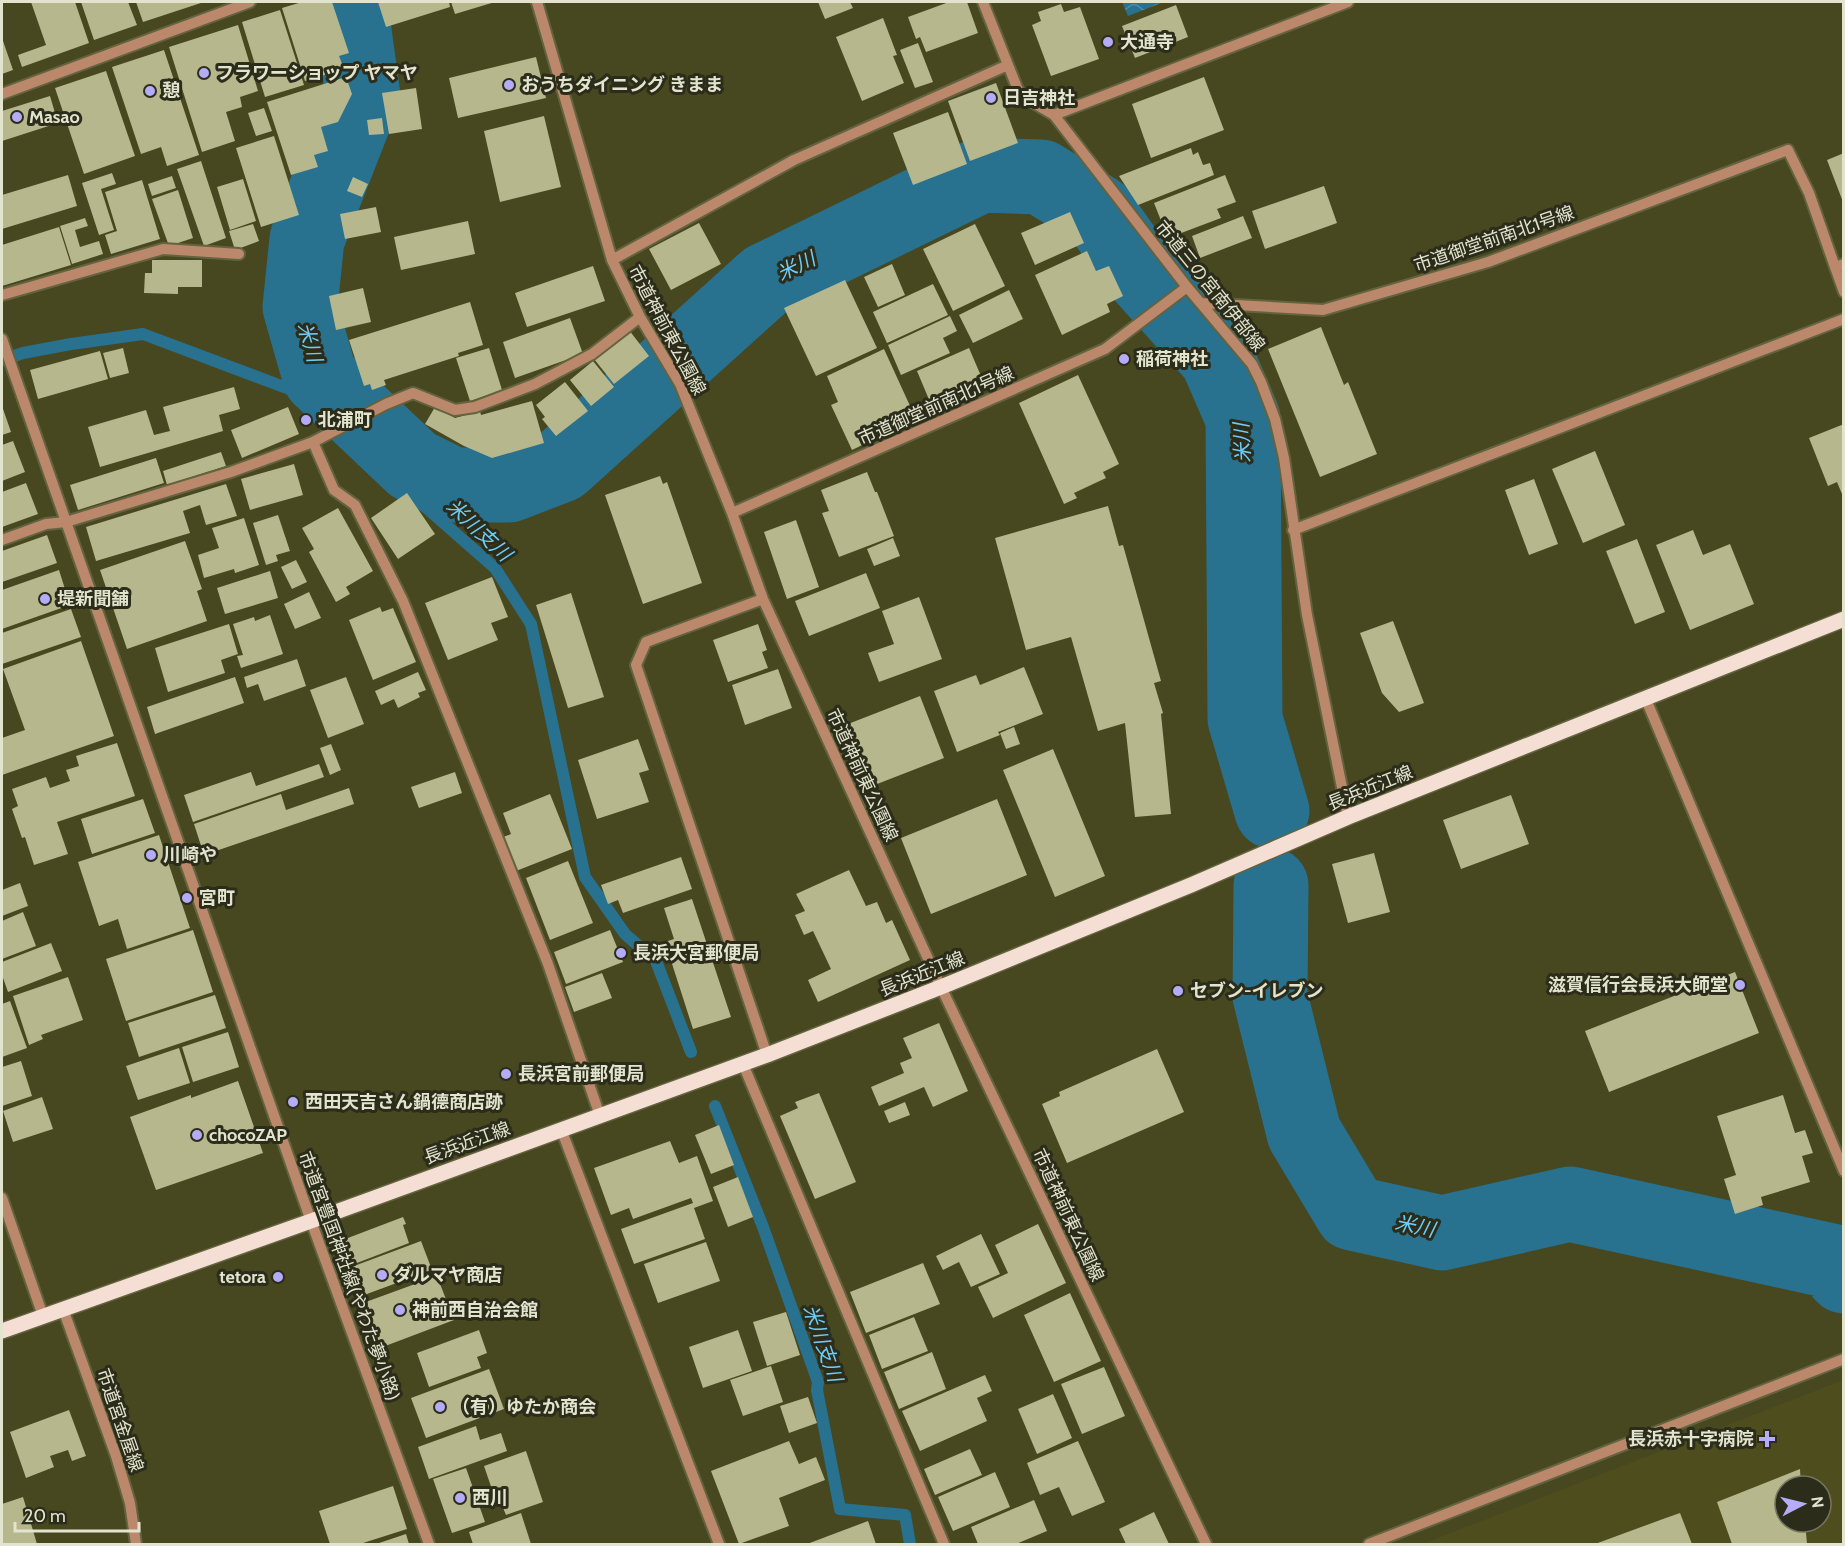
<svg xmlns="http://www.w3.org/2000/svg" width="1845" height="1546" font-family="Cabin,'Noto Sans JP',sans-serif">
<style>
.built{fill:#4d4d1d;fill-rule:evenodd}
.water{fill:url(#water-waves)}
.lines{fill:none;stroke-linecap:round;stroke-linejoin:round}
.stream{stroke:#28718f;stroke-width:12}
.river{stroke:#28718f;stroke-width:75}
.building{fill:#b6b78c}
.minor-casing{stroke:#63633f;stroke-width:14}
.major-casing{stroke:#63633f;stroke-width:18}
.minor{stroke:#bb886c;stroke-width:10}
.major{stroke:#f5dfd4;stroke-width:15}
.poi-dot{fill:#b5acf8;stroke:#2c2c1b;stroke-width:2}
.labels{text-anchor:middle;stroke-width:6;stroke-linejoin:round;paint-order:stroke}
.poi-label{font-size:18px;font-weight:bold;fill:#e3e4ce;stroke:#2c2c1b;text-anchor:start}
.street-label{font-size:18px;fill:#e3e4ce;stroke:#2c2c1b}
.water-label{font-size:20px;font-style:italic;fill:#6dcdf7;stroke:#2c2c1b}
</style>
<defs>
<pattern id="water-waves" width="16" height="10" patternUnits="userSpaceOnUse" patternTransform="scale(1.5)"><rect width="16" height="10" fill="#28718f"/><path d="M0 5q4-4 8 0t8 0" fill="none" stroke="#518ca2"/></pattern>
</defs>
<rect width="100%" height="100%" fill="#474720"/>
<path class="built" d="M1843,1380V1544H1422ZM1785,1486H1821V1522H1785Z"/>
<path class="water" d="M1122,2H1164L1128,16Z"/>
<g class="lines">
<path class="stream" d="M2,360L23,353L71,344L143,334L292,390L495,568L531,624L585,877L625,934L656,961L691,1052
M715,1106L763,1227L818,1382L817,1390L840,1509L905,1515L910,1544"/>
<path class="river" d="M347,2L351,9L363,96L307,239L300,307L320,377L413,465L453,485H509L561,465L766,280L981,175L1041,177L1098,212L1144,277L1217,358L1243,418L1245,719L1272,811
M1271,885L1270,996L1304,1133L1352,1213L1442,1233L1570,1204L1831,1261L1844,1276"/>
</g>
<path class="building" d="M31,2H75L89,43L22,67L18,55L46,45Z
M81,2H128L137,25L94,40Z
M136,2H204L143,22Z
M302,2H332L349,53L339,56L344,69L305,81L282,8Z
M378,2H449L450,7L386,27Z
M451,2H495L455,14Z
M818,2H850L853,8L825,19Z
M949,2H967L978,33L926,52L920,37L916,39L908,17Z
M1061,4L1064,12L1080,7L1099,59L1051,76L1032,25L1041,21L1038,12Z
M1176,5L1188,37L1135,58L1122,26Z
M280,10L304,85L265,97L242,22Z
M883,18L897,55L893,56L904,83L862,101L836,37Z
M238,25L258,91L240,97L242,107L226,112L235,141L202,152L169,47Z
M2,38L13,70L2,74Z
M918,43L933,82L915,88L900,50Z
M164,50L199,155L167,166L161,147L141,154L112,67Z
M536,57L546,98L458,118L449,78Z
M106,71L135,156L84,174L55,88Z
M346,77L352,94L338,122L321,127L328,151L314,155L318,167L291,175L267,102Z
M1204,77L1224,130L1151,158L1132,104Z
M996,83L1018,143L970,161L948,101Z
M416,88L422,129L389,134L382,93Z
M50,96L58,123L2,141V111Z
M264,108L272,131L256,136L248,113Z
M948,112L967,164L913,185L893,133Z
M544,116L561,187L500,202L484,131Z
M382,118L384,134L369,135L367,120Z
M274,136L299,215L261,227L236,148Z
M1191,148L1193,155L1198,152L1203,165L1210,163L1214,175L1138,205L1119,176Z
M1844,153V202H1843L1827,160Z
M201,161L226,238L204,246L177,169Z
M112,173L116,184L101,189L114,230L99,235L82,183Z
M68,175L77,206L2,229V195Z
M1225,175L1236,202L1217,209L1221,218L1168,238L1154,203Z
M172,176L176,188L152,196L148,184Z
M353,177L368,184L362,197L347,191Z
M243,179L256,221L230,230L217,187Z
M142,180L160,239L111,254L105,235L117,231L105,192Z
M1324,186L1337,223L1265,249L1252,211Z
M178,190L193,238L169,246L152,199Z
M376,207L381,232L345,239L340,214Z
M1070,212L1084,243L1035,265L1021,233Z
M1243,216L1252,238L1200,258L1192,236Z
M85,218L88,226L75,230L80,247L99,241L103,254L72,264L60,226Z
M468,221L475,254L401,270L394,237Z
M699,223L721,264L671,290L649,249Z
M253,224L259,241L235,250L229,231Z
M975,224L1005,286L953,311L923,249Z
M59,227L71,265L2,286V245Z
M1087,251L1096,271L1109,266L1123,296L1107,304L1110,312L1062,335L1035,275Z
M152,260H202V287H178V294L144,293L145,273H152Z
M892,264L905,295L878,307L864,277Z
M593,266L605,301L527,327L515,293Z
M845,280L877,348L816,376L784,308Z
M933,284L948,315L887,343L873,312Z
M363,288L371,322L336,330L329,296Z
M1009,290L1023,319L973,343L959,315Z
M470,302L483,345L458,353L459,356L384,380L386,385L372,390L370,384L364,386L349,340Z
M950,316L957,331L943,338L950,353L901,375L888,345Z
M570,318L583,354L515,378L503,342Z
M1321,327L1344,385L1348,382L1377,454L1320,477L1268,349Z
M629,330L649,356L614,384L594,359Z
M123,348L129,373L110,378L103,353Z
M489,348L502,390L470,401L456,358Z
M969,348L981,376L973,379L978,390L933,409L917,371Z
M884,349L916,419L852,450L831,405L838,402L827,376Z
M100,351L108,379L38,399L30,370Z
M593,361L614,387L591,406L570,380Z
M1078,375L1119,464L1103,472L1106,478L1074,493L1077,498L1064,504L1019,403Z
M565,382L588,411L556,436L542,419L545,417L536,405Z
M234,387L240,409L219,415L223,431L100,467L88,427L146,410L154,435L170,431L163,407Z
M532,401L544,443L492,458L464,446L425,424L435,407L455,418L480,411L481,415Z
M2,406L11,432L2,435Z
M288,407L299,434L242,458L231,430Z
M1844,424V494H1842L1837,482L1828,486L1809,438Z
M13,441L25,472L2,481V445Z
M1595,451L1625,525L1583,543L1552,469Z
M221,452L226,466L167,485L163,471Z
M156,458L164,483L78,510L70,485Z
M294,464L303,495L250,510L241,479Z
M867,472L875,492H877L894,536L839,557L822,513L829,511L821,490Z
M660,476L663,484L667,482L702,583L643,604L605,495Z
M1534,479L1558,544L1529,555L1505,490Z
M26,483L38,514L2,527V492Z
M226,484L237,516L206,525L200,505L183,511L190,533L96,561L86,527Z
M407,493L435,534L398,559L371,518Z
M1108,506L1119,546L1123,545L1161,681L1154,683L1163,713L1161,714L1171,814L1135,817L1125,723L1098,731L1071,637L1026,650L995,538Z
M338,508L373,571L346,587L350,594L336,602L309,552L314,549L302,528Z
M278,515L290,551L276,555L278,561L266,565L253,523Z
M244,518L259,565L235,573L234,569L204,578L198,555L219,548L212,528Z
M796,520L819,587L787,599L764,532Z
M1693,530L1703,555L1730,544L1754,604L1690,630L1656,545Z
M47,535L57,563L2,582V551Z
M893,538L900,556L874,566L867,549Z
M1637,539L1665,612L1635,624L1606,551Z
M185,541L202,589L197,591L207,621L127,649L100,570Z
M296,560L307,582L292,589L281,567Z
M59,570L70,605L2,629V590Z
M270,571L278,598L225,614L217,588Z
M866,573L880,608L809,636L795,601Z
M492,577L508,617L491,623L498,640L448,660L425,603Z
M309,592L321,618L295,629L284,604Z
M571,593L604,697L568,708L536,605Z
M919,597L942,659L879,682L868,653L894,644L882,611Z
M380,607L382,612L393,608L416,662L373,680L349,620Z
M71,609L81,637L2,664V633Z
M270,615L283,654L241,668L237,656L243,655L233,624L254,617L255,621Z
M1393,621L1424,703L1399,712L1382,693L1360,633Z
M229,624L238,654L221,660L225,673L168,692L155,648Z
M758,624L767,650L762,652L768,668L728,682L713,640Z
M81,641L114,736L2,775V738L25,730L3,669Z
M297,659L306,686L264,701L258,684L247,688L244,677Z
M1024,667L1043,714L998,732L1000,735L957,752L934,691L976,675L980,685Z
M778,669L792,708L745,725L732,685Z
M418,672L426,690L418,693L420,697L398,708L394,699L381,705L375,691Z
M235,677L244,703L155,734L147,707Z
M346,677L364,724L328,738L310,690Z
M920,696L944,758L872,786L848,724Z
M1014,727L1020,744L1006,749L1000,733Z
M638,739L649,770L639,773L649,802L597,819L578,760Z
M117,743L135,796L57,822L68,854L34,865L25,837L22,838L12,809L18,806L12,789L46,777L50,788L70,781L66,770L79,766L76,756Z
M331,744L341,770L330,775L320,748Z
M1053,749L1105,876L1055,897L1003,770Z
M319,764L324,777L193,822L184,795L251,772L256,786Z
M455,772L462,793L419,808L411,787Z
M349,788L354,804L204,855L194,824L281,794L286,810Z
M550,794L572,849L516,871L503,837L511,834L503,813Z
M1511,795L1529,844L1461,869L1443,820Z
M143,799L155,833L92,854L81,819Z
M997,799L1027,875L931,914L901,838Z
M159,835L190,928L127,949L118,919L99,926L78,862Z
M1374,853L1390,912L1348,923L1332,864Z
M681,857L692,889L623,913L618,900L608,904L601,885Z
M568,861L593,923L550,940L526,878Z
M849,870L866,906L877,902L886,923L892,920L910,960L818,1002L808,980L831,969L813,931L804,935L795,915L805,911L796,894Z
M20,883L28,906L2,916V890Z
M692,899L731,1017L693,1029L665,942L674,939L664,908Z
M23,912L36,946L2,959V921Z
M193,930L213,992L126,1021L106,959Z
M610,930L623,962L566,984L554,952Z
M51,943L62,971L8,992L2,975V962Z
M1735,972L1759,1033L1609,1092L1585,1031Z
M602,973L612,998L574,1012L565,987Z
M68,977L83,1020L41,1035L43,1039L29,1045L13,996Z
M215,995L226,1028L139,1057L128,1023Z
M10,1001L27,1048L2,1057V1004Z
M939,1023L968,1091L933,1107L924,1087L879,1106L871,1087L904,1073L900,1063L912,1058L903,1038Z
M228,1032L239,1067L193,1082L182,1047Z
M179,1048L190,1083L138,1100L126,1066Z
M1157,1049L1184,1112L1067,1163L1042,1104L1060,1096L1059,1092Z
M21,1061L32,1096L2,1106V1067Z
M238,1081L263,1153L156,1190L130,1117L191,1095V1098Z
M819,1093L856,1182L815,1199L780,1116L798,1108L795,1102Z
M1783,1095L1795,1133L1805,1130L1813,1153L1802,1156L1810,1182L1761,1197L1763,1205L1735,1214L1724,1179L1736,1175L1717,1116Z
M42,1097L53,1129L13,1142L3,1111Z
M905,1102L910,1115L889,1123L884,1111Z
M719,1125L734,1165L711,1174L695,1135Z
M670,1141L679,1163L697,1156L713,1201L694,1208L705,1239L634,1264L621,1229L693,1203L691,1198L633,1219L629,1208L611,1215L594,1168Z
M738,1177L753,1217L728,1227L713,1187Z
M403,1217L406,1224L403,1225L409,1243L349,1266L340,1241Z
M1038,1224L1066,1283L993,1318L978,1287L1008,1273L995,1245Z
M981,1234L1000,1274L971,1287L959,1262L943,1270L936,1256Z
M421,1241L432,1270L356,1298L346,1269Z
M706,1242L720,1281L658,1303L644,1264Z
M923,1263L940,1304L866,1333L850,1292Z
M437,1276L454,1320L380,1348L363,1303Z
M1070,1293L1101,1361L1054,1382L1024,1315Z
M786,1312L800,1355L767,1366L753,1322Z
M914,1317L928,1351L882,1369L869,1335Z
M479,1330L487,1353L477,1357L481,1368L429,1387L417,1353Z
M738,1330L752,1371L703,1388L689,1347Z
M932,1352L946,1389L899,1409L884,1372Z
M771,1366L783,1402L743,1416L730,1380Z
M1104,1367L1125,1416L1082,1434L1061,1384Z
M489,1369L504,1409L426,1438L411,1398Z
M985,1375L992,1391L977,1398L987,1421L920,1451L902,1411Z
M1053,1394L1072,1438L1037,1454L1018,1409Z
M808,1397L817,1423L789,1433L780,1406Z
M69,1410L86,1456L72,1461L68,1450L50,1456L54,1467L26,1478L10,1432Z
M476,1426L480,1440L501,1433L507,1451L429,1479L418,1447Z
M789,1441L799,1464L816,1457L825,1480L779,1498L789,1526L739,1544L711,1471Z
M1078,1441L1105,1502L1072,1516L1059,1487L1040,1495L1027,1463Z
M970,1449L982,1475L935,1495L924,1469Z
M526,1451L543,1502L506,1515L501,1503L497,1504L484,1466Z
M466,1468L485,1522L452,1533L433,1479Z
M1800,1469L1801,1486H1785V1522H1805L1807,1544H1732L1717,1502Z
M995,1472L1010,1507L953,1531L938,1497Z
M393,1486L407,1529L360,1544H330L319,1511Z
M23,1497L37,1544H2V1504Z
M1034,1500L1047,1531L1016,1544H978L971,1527Z
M1154,1512L1169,1544H1126L1119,1529Z
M521,1513L531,1544H473L469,1532Z
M1680,1513L1692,1544H1595L1663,1519Z
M868,1521L876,1544H807Z
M406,1534L409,1544H376Z"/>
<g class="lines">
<g class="minor-casing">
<path id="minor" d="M537,2L612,260L640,317L680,384L732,513L763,599L941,987L1206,1544
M983,2L1020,95L1054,115L1187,287L1252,364L1261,382L1275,419L1284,458L1307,615L1348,817
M2,94L250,2
M1054,115L1348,2
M612,260L794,160L1008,65
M1844,264L1835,267L1844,292
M2,295L163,249L239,254
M1201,303L1323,310L1488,262L1788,150L1809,193L1835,267
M2,339L311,1221L429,1544
M313,442L334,490L355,505L403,601L548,964L600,1116
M732,513L1105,349L1187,287
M1293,530L1844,319
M2,540L46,524L66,522L231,472L313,442L386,404L413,393L455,410L475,407L535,384L592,354L640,317
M763,599L646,642L636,665L767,1055
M1645,697L1844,1171
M743,1064L944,1544
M561,1129L719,1544
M2,1198L43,1316
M63,1309L116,1456L130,1503L136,1544
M1369,1544L1844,1359"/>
</g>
<g class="major-casing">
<path id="major" d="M2,1331L311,1221L767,1055L941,987L1191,885L1348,817L1844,619"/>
</g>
<use href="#minor" class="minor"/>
<use href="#major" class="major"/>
</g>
<g class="poi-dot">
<circle cx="1108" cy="42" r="6"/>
<circle cx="204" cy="73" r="6"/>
<circle cx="509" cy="85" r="6"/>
<circle cx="150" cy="91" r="6"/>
<circle cx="991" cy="98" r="6"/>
<circle cx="17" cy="117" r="6"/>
<circle cx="1124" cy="359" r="6"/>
<circle cx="306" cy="420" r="6"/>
<circle cx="45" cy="599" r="6"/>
<circle cx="151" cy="855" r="6"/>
<circle cx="187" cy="898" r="6"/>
<circle cx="621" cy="953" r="6"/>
<circle cx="1740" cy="985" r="6"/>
<circle cx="1178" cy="991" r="6"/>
<circle cx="506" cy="1074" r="6"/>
<circle cx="293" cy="1102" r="6"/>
<circle cx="197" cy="1135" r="6"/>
<circle cx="382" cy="1275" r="6"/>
<circle cx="278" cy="1277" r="6"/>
<circle cx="400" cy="1310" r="6"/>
<circle cx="440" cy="1407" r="6"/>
<path d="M1764 1430h6v6h6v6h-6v6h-6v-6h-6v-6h6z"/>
<circle cx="460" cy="1498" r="6"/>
</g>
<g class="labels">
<g class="poi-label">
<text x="1120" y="48">大通寺</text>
<text x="216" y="79">フラワーショップ ヤマヤ</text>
<text x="521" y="91">おうちダイニング きまま</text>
<text x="162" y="97">憩</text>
<text x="1003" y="104">日吉神社</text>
<text x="29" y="123">Masao</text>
<text x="1136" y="365">稲荷神社</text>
<text x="318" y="426">北浦町</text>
<text x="57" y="605">堤新聞舗</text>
<text x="163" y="861">川崎や</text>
<text x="199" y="904">宮町</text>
<text x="633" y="959">長浜大宮郵便局</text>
<text x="1728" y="991" text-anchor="end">滋賀信行会長浜大師堂</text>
<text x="1190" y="997">セブン-イレブン</text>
<text x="518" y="1080">長浜宮前郵便局</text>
<text x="305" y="1108">西田天吉さん鍋德商店跡</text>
<text x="209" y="1141">chocoZAP</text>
<text x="394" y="1281">ダルマヤ商店</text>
<text x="266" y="1283" text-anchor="end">tetora</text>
<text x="412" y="1316">神前西自治会館</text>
<text x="452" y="1413">（有）ゆたか商会</text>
<text x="1754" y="1445" text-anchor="end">長浜赤十字病院</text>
<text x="472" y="1504">西川</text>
</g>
<g class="street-label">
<text transform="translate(1494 239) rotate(-19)" y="6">市道御堂前南北1号線</text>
<text transform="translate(1210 286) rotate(51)" y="6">市道三の宮南伊部線</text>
<text transform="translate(667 330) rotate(62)" y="6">市道神前東公園線</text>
<text transform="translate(936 406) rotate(-24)" y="6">市道御堂前南北1号線</text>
<text transform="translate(862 775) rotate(65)" y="6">市道神前東公園線</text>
<text transform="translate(1370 788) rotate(-22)" y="6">長浜近江線</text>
<text transform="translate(922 974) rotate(-22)" y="6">長浜近江線</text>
<text transform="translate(467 1143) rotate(-20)" y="6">長浜近江線</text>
<text transform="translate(1068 1215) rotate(65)" y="6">市道神前東公園線</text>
<text transform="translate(349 1276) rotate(70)" y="6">市道宮豊国神社線(やわた夢小路)</text>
<text transform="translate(120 1420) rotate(71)" y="6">市道宮金屋線</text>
</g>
<g class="water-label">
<text transform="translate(796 266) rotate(-26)" y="7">米川</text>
<text transform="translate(310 342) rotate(74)" y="7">米川</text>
<text transform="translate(1242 443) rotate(-93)" y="7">米川</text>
<text transform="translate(479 530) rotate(43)" y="7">米川支川</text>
<text transform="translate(1415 1226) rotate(12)" y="7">米川</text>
<text transform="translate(823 1343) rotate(71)" y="7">米川支川</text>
</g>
</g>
<rect width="1845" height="1546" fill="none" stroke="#e3e4ce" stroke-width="6"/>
<g transform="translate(1803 1504) rotate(83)"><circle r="28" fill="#2c2c1b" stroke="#757663" stroke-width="1.5"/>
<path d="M0-4.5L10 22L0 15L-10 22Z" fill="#b5acf8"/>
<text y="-9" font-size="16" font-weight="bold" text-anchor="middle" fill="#e3e4ce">N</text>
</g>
<path d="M15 1522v9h124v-9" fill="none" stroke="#e3e4ce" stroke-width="3"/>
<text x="24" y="1522" font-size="18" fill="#e3e4ce" stroke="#2c2c1b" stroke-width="4.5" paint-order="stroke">20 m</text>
</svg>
